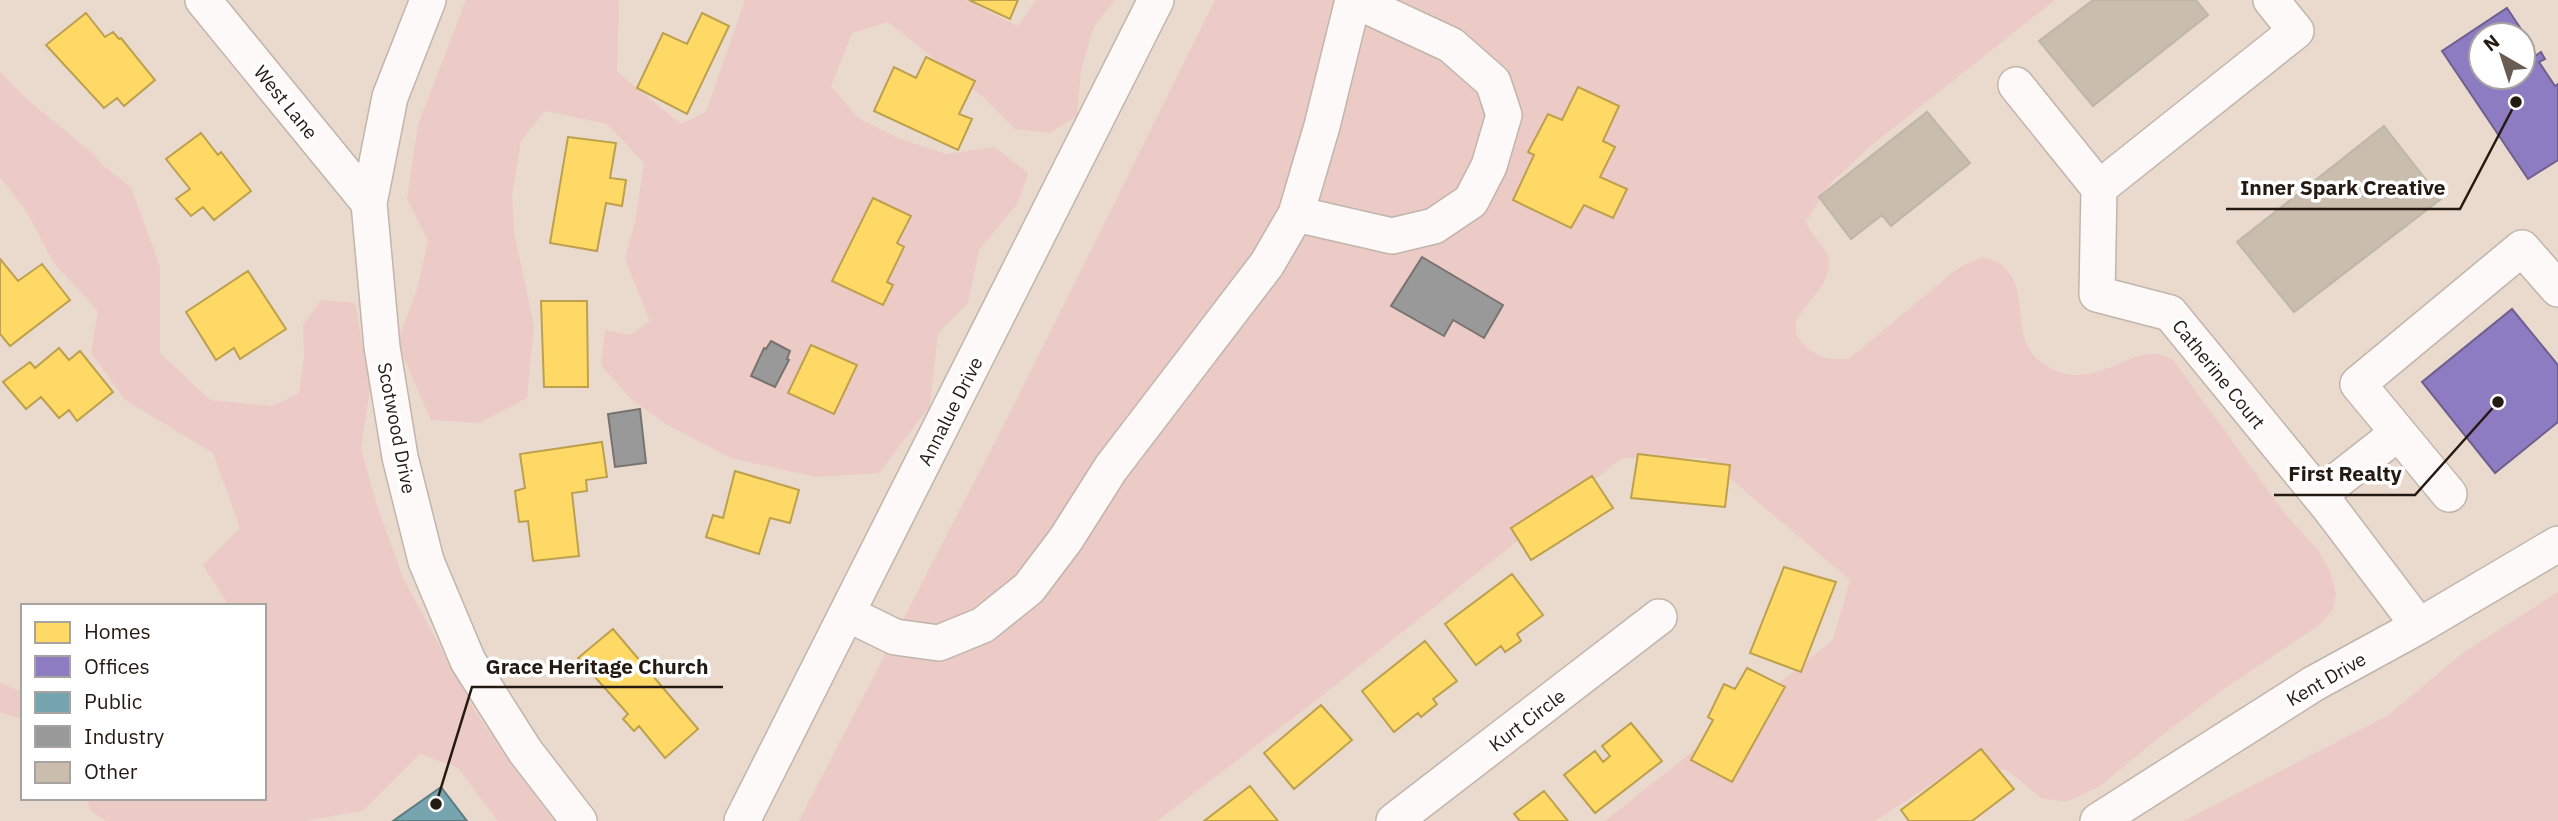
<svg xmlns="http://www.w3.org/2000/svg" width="2558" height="821" font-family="'IBM Plex Sans',sans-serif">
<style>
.green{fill:#eccac6}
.homes{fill:#ffd966;stroke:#bda04d;stroke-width:2}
.offices{fill:#8e7cc3;stroke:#6e5f8e;stroke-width:2;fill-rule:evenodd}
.public{fill:#76a5af;stroke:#5d7b80;stroke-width:2}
.industry{fill:#999;stroke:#767370;stroke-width:2}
.building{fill:#cabdad;stroke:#bfb5a9;stroke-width:2}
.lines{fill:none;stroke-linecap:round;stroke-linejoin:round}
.minor-casing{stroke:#c1b5ab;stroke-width:38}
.minor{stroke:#fcf9f8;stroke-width:35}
.labels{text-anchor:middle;stroke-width:7;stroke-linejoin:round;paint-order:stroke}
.street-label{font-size:19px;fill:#241a12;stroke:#fff}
.leader{fill:none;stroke:#241a12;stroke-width:2.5}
.callout-dot{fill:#241a12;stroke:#fff;stroke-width:2.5}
.callout-label{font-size:21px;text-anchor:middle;font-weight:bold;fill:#241a12;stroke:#fff;stroke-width:7;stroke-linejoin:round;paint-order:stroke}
</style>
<rect width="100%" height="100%" fill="#eadacd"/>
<path class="green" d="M466,0H619L617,72L681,124L706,112L745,0H966L1018,26L1036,0H1115L1094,26L1081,70L1077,116L1049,133L1015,129L984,98L888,22L852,33L831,86L858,118L898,138L946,154L994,147L1028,173L1018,203L979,250L968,303L938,333L930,406L879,473L816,477L731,458L666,424L631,399L601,365L605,330L630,335L650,321L625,259L636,217L644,163L607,124L545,111L521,141L512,194L514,233L534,325L527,398L479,423L431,420L397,343L417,290L428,241L407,199L418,125Z
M1215,0H2055L1873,144L1831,183L1806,221C1811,238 1827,244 1829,262C1831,298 1769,318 1809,349C1822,359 1833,360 1849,359L1957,269L1982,257C1988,259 1997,261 2002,265C2032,289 2008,338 2041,362C2095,402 2133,334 2173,360L2286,515L2318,550L2330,571L2336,594L2333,609L2319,625L2221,691L2162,735L2100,786L2066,802L2041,798L2007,770L1962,764L1875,821H1605L1833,640L1850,580L1706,458H1622L1318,699L1157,821H799L1012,409Z
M0,71L24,97L89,150L105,167L131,187L160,267V353L210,400L273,406L299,393L304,357L303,325L321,300L355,303L370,388L361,449L377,506L403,578L472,706L511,764L554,821H498L457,767L420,754L364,810L306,821H106L91,811L86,798H264V606H229L203,565L240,528L213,453L125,400L91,353L98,311L53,262L27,212L0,177Z
M2558,592V821H2184L2387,716L2464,652Z
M0,683L23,692V720L0,712Z"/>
<path class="homes" d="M969,0H1018L1010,19Z
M86,13L105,37L113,32L119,39L121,38L155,80L124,106L117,98L104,108L46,45Z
M702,13L729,26L687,114L637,88L663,33L687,44Z
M926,57L975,81L959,114L972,119L958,150L874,111L894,67L916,78Z
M1578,87L1619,106L1603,141L1615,147L1600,177L1627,189L1613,218L1584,205L1571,228L1513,200L1534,155L1528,152L1548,114L1562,120Z
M201,133L218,155L221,152L251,191L214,220L203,207L191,216L176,199L190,189L166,159Z
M568,137L616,143L610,178L626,180L622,206L606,203L597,251L550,243Z
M873,198L911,216L897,243L904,247L887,282L893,285L883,305L832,281Z
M0,259L18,281L42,264L70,300L10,346L0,334Z
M248,271L286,329L240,359L234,348L216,360L186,312Z
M541,301H587L588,387H544Z
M811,345L857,365L834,414L788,393Z
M59,348L69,360L80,351L113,392L77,421L69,410L59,418L41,397L26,409L3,382L30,362L35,368Z
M602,442L607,477L586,480L587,491L572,493L579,556L533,561L528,521L519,522L515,491L525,488L520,454Z
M1638,454L1730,465L1725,507L1631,498Z
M735,471L799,490L790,523L770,518L759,554L706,537L713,515L723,518Z
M1592,476L1613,508L1531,560L1511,528Z
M1784,567L1836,582L1801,672L1750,653Z
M1512,574L1543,615L1517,634L1521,641L1505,652L1501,646L1476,665L1445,624Z
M613,629L698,729L665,758L639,726L634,731L623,719L628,714L578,658Z
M1425,641L1457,681L1433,699L1437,704L1421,717L1418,713L1394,732L1362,691Z
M1747,668L1785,687L1732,782L1691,760L1713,720L1708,717L1724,684L1735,689Z
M1321,705L1352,740L1294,789L1264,753Z
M1631,723L1662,761L1595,813L1564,775L1595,751L1603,762L1610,756L1602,746Z
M1981,749L2014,789L1972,821H1909L1901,810Z
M1250,786L1278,821H1204Z
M1544,791L1568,821H1520L1514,814Z"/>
<path class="offices" d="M2507,8L2531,44L2528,46L2535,56L2541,52L2545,59L2539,62L2555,86L2558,84V160L2528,179L2442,51ZM2481,35H2523V77H2481Z
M2512,309L2558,365V422L2495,473L2422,382Z"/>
<path class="public" d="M441,787L467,821H393Z"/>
<path class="industry" d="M1422,257L1503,305L1484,338L1453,320L1444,336L1391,306Z
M771,341L790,351L787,359L789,360L775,387L751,376L764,348L766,349Z
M640,409L646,463L615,467L608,414Z"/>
<path class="building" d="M2093,0H2196L2208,15L2093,106L2039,41Z
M1927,112L1970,163L1891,226L1882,215L1851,239L1819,197Z
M2384,126L2441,199L2294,312L2237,242Z"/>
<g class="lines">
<g class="minor-casing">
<path id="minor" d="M203,0L369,203
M428,0L390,97L369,203L382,347L400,457L426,561L468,661L525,751L579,821
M2016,85L2099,188L2097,294L2170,313L2329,507L2419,626
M2099,188L2296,31L2271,0
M1296,214L1392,236L1434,226L1471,201L1489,166L1504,115L1493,82L1451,45L1354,0
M2449,494L2358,384L2522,248L2558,289
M2319,495L2398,433
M848,614L895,637L939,643L983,625L1029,588L1066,539L1111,468L1267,264L1296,214L1322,126L1353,0
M742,821L1156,0
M1394,821L1659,617
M2098,821L2313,684L2419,626L2558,544"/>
</g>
<use href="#minor" class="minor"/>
</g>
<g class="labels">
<g class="street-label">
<text transform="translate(286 102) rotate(51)" y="7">West Lane</text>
<text transform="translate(2219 374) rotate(51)" y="7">Catherine Court</text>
<text transform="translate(950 411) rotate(-63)" y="7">Annalue Drive</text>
<text transform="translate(397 428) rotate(79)" y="7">Scotwood Drive</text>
<text transform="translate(2326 679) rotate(-30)" y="7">Kent Drive</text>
<text transform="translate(1527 720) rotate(-37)" y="7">Kurt Circle</text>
</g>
</g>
<path class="leader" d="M2516 102L2460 209H2226M2498 402L2415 495H2274M436 804L472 687H723"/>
<g class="callout-dot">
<circle cx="2516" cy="102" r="7"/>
<circle cx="2498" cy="402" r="7"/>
<circle cx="436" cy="804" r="7"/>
</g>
<g class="callout-label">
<text x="2343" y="195">Inner Spark Creative</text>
<text x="2345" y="481">First Realty</text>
<text x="597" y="674">Grace Heritage Church</text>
</g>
<rect x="21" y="604" width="245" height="196" fill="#ffffff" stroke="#a7a3a0" stroke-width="2"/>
<rect x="35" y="622" width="35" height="21" fill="#ffd966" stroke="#a7a3a0" stroke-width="2"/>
<text x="84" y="639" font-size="21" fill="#241a12">Homes</text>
<rect x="35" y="656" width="35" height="21" fill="#8e7cc3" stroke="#a7a3a0" stroke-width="2"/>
<text x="84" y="674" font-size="21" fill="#241a12">Offices</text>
<rect x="35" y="692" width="35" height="21" fill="#76a5af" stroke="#a7a3a0" stroke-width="2"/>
<text x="84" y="709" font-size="21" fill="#241a12">Public</text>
<rect x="35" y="726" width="35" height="21" fill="#999999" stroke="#a7a3a0" stroke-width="2"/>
<text x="84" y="744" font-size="21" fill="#241a12">Industry</text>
<rect x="35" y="762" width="35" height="21" fill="#cabdad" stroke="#a7a3a0" stroke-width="2"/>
<text x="84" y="779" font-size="21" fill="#241a12">Other</text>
<g transform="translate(2502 56) rotate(321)"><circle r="33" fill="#ffffff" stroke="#a7a3a0" stroke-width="2"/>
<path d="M0-5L12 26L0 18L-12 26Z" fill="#695d53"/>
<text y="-10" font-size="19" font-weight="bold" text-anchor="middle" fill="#241a12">N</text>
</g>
</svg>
